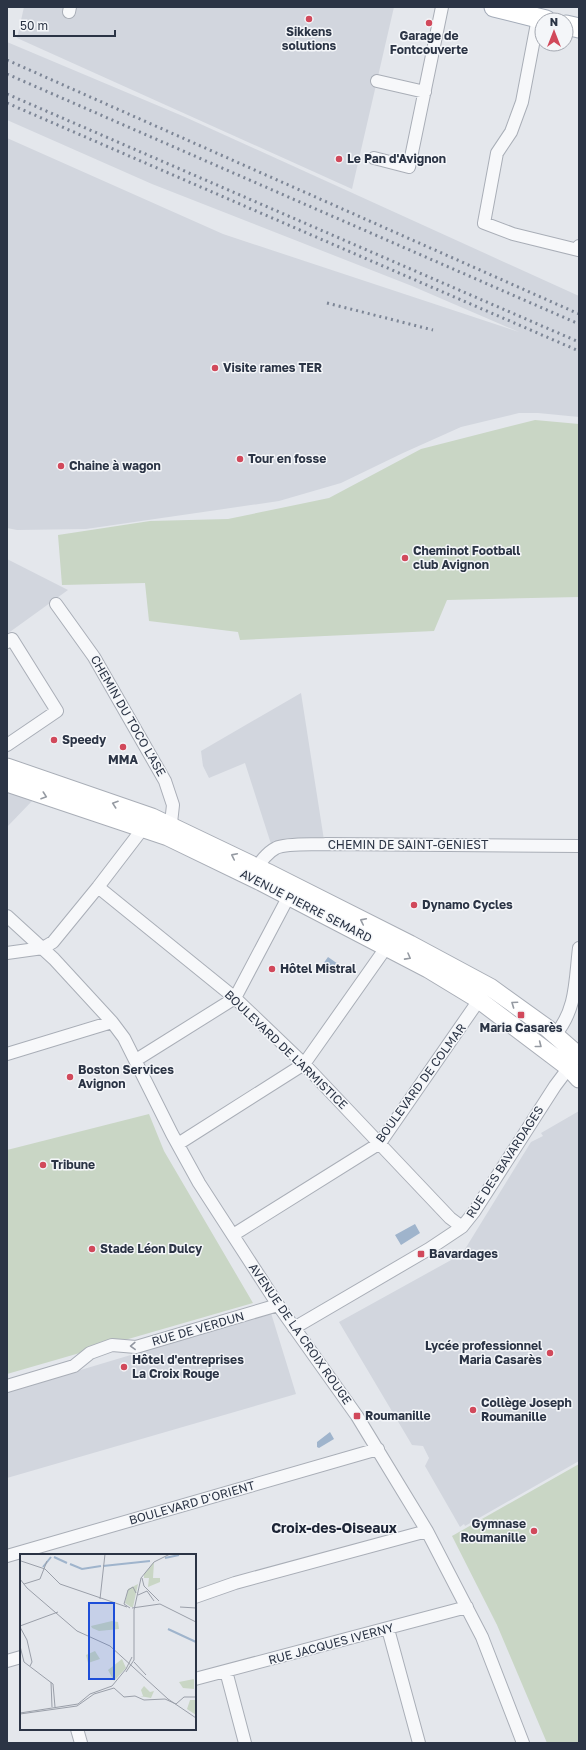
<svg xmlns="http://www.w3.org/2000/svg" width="586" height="1750" font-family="'Golos Text',sans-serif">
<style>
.built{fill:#d2d6de}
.green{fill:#c9d6c5}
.water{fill:#9fb4cc}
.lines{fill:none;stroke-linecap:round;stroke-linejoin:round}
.minor-casing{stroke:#a9aeb7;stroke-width:14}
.secondary-casing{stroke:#a9aeb7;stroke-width:19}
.primary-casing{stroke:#a3abb8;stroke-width:21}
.minor{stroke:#f7f8fa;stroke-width:12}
.secondary{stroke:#fff;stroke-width:17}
.primary{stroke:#fff;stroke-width:19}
.rail{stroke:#7d8696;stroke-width:3;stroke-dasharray:2 4;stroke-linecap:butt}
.oneway{stroke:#959aa2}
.oneway2{stroke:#9196a0}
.poi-dot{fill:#d1495b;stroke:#f4f6f9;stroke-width:1.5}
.labels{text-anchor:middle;stroke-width:3;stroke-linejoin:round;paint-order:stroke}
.poi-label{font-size:12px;font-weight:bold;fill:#2b3445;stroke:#f4f6f9;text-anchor:start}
.street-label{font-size:12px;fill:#2b3445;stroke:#f4f6f9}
.quarter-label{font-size:14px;font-weight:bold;fill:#1d2536;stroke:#f4f6f9}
.inset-river{fill:none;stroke:#9fb4cc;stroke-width:2}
.inset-road{fill:none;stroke:#9a9fa9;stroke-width:1}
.view{fill:#1d4ed8;fill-opacity:0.15;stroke:#1d4ed8;stroke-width:2}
.inset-edge{fill:none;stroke:#2b3445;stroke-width:2}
</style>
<rect width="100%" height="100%" fill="#e4e7ec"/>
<path class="built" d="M24,7H394L352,189L17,38Z
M7,42L185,117L579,296V417L538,413H519L461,427L403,453L341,483L279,501L86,529L17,530L7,528V138L223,234L519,332L412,286L152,184L7,120Z
M7,559L68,590L7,634Z
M301,693L324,840L271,844L245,763L209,778L203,766L201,751Z
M7,790L33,800L7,827Z
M579,1111V1461L465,1526L464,1524L460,1527L425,1466L429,1458L423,1446L412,1445L339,1322L462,1254L531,1142L543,1136L541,1133Z
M271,1313L296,1394L7,1478V1392Z"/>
<path class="green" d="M535,420L579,424V597L447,600L434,631L240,640L238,632L149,621L145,583L62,585L58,535L150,521L228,519L329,498L421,449Z
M149,1114L164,1151L253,1303L7,1374V1150Z
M579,1464V1743H547L497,1625L452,1536Z"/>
<path class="water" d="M328,957L341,966L336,974L323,964Z
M415,1224L420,1233L401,1245L395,1235Z
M330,1432L334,1439L319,1448L317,1447V1442Z"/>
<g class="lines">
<g class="minor-casing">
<path id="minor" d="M69,12L70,7
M538,18L522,102L511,132L497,153L484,223L513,234L578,250L579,246
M377,81L425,92
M374,158L409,167L442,7
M56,604L94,657L165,781L173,805L170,832
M7,642L12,639L57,711L7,745
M253,873C259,864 266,853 276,848C287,843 313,845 326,844L579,846
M98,887L235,998L304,1064L450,1218L462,1227
M7,916L54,959L112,1022L124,1038L172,1134L199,1183L278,1305L357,1416L427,1531L482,1637L523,1743
M7,953L43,948L53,942L98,887L147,823
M555,1035C577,1009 575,980 579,948
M7,1054L112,1022
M136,1060L235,998L292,890
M178,1144L304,1064L390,942
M233,1235L380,1143L479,1000
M294,1328L429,1249L462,1227L474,1212L555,1086L573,1062
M7,1386L74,1366L90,1353L112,1345L136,1347L278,1305
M7,1556L378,1449
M195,1597L235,1583L427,1531
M388,1629L419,1743
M7,1661L21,1657
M226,1671L245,1743
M195,1679L467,1607
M77,1729L81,1743"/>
</g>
<g class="secondary-casing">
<path id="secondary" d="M7,767L152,817L269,873L410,944L490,987L547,1028L579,1056
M7,783L168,837L261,882L428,969L479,1000L569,1068L579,1079"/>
</g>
<g class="primary-casing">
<path id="primary" d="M494,7L546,20
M566,25L579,28"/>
</g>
<use href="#minor" class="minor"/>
<use href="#secondary" class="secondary"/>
<use href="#primary" class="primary"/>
<path class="rail" d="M7,60L579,314
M7,74L579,324
M7,94L579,342
M7,103L579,351
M327,303L433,330"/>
</g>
<defs><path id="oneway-chevron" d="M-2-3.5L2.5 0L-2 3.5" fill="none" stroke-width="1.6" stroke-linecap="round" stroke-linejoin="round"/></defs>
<g class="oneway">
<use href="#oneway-chevron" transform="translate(44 796) rotate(19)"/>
<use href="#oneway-chevron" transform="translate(115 804) rotate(-161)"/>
<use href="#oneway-chevron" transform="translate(234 856) rotate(-154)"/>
<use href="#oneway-chevron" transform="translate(363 921) rotate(-154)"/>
<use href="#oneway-chevron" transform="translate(408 957) rotate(29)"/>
<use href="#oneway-chevron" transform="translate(514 1004) rotate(-145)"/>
<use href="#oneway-chevron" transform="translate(539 1045) rotate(38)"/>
</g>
<use class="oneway2" href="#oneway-chevron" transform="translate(133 1346) rotate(178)"/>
<g class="poi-dot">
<circle cx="309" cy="19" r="4"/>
<circle cx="429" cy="23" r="4"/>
<circle cx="339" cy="159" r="4"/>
<circle cx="215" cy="368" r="4"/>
<circle cx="240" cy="459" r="4"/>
<circle cx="61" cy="466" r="4"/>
<circle cx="405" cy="558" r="4"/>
<circle cx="54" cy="740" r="4"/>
<circle cx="123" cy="747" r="4"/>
<circle cx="414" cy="905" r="4"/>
<circle cx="272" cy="969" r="4"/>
<rect x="517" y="1011" width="8" height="8" rx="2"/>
<circle cx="70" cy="1077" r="4"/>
<circle cx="43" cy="1165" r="4"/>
<circle cx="92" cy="1249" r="4"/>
<rect x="417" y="1250" width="8" height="8" rx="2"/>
<circle cx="550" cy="1353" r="4"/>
<circle cx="124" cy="1367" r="4"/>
<circle cx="473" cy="1410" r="4"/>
<rect x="353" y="1412" width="8" height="8" rx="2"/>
<circle cx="534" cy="1531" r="4"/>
</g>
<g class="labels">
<g class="poi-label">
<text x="309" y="36" text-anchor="middle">Sikkens<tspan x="309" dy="14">solutions</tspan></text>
<text x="429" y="40" text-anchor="middle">Garage de<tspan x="429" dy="14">Fontcouverte</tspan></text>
<text x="347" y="163">Le Pan d'Avignon</text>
<text x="223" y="372">Visite rames TER</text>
<text x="248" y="463">Tour en fosse</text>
<text x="69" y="470">Chaine à wagon</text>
<text x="413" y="555">Cheminot Football<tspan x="413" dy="14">club Avignon</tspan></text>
<text x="62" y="744">Speedy</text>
<text x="123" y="764" text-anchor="middle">MMA</text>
<text x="422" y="909">Dynamo Cycles</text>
<text x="280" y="973">Hôtel Mistral</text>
<text x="521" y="1032" text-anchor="middle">Maria Casarès</text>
<text x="78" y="1074">Boston Services<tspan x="78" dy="14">Avignon</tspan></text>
<text x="51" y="1169">Tribune</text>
<text x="100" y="1253">Stade Léon Dulcy</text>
<text x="429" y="1258">Bavardages</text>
<text x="542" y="1350" text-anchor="end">Lycée professionnel<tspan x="542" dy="14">Maria Casarès</tspan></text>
<text x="132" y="1364">Hôtel d'entreprises<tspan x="132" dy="14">La Croix Rouge</tspan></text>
<text x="481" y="1407">Collège Joseph<tspan x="481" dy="14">Roumanille</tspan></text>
<text x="365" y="1420">Roumanille</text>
<text x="526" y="1528" text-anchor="end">Gymnase<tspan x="526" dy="14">Roumanille</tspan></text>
</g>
<g class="street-label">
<text transform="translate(128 716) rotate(60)" y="4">CHEMIN DU TOCO L'ASE</text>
<text x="408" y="849">CHEMIN DE SAINT-GENIEST</text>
<text transform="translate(306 906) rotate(27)" y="4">AVENUE PIERRE SEMARD</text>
<text transform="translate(286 1050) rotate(44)" y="4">BOULEVARD DE L'ARMISTICE</text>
<text transform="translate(421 1083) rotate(-54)" y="4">BOULEVARD DE COLMAR</text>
<text transform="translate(505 1162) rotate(-57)" y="4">RUE DES BAVARDAGES</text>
<text transform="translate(198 1329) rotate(-16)" y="4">RUE DE VERDUN</text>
<text transform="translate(300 1334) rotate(55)" y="4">AVENUE DE LA CROIX ROUGE</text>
<text transform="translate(192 1503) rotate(-16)" y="4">BOULEVARD D'ORIENT</text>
<text transform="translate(331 1644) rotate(-15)" y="4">RUE JACQUES IVERNY</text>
</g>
<g class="quarter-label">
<text x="334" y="1533">Croix-des-Oiseaux</text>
</g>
</g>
<g transform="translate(20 1554)">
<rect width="176" height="176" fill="#e4e7ec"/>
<path d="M134,8L133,24H140V28L128,33L129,24H124V20ZM118,30L113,53H111L105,49L108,35ZM92,67L98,68L99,75L79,77L72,74L71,72ZM75,97L80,105L68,109L66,101ZM102,105L106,114L94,127L88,116ZM174,122V135L163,134L159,128L174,125ZM124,132L130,138L134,137L131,144L120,142H123L121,136ZM170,146H176V161L167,155Z" fill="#c9d6c5"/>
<path class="inset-river" d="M34,3L47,9M145,4L159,1M50,10L62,15L81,12M83,12L130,7M23,13L31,3M148,75L176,88"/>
<path class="inset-road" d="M1,7L25,15L40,30L107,53M122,24L124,32L139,47M0,25L7,34L57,77L90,92L148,145L176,164M20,25L27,7M4,30L20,25M118,41L127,37L134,47M80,45L85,0M160,53L176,54M110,54L104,50L108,36L113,33L116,39M112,54L140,50L176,68M0,72L38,58M0,73L7,86L12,108L10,112M0,92L4,108L33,130L35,153M114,106V56L121,24L134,8L150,0M114,108L126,121M106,118L114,106M31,128L32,153M0,159L58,150L70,140L92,132L106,115L112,103M0,160L57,152L74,140L94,134L104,143L115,142L124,146L145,145L156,150L164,143H176"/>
<path class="view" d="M69,49H94V125H69Z"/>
<rect width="176" height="176" class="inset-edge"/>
</g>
<rect width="586" height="1750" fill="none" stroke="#2b3445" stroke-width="16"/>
<g transform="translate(554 32)"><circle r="19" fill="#f4f6f9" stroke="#a4a8b1"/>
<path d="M0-3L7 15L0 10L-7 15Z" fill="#d1495b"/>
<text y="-6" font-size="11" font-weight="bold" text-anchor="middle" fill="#2b3445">N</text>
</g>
<path d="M14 30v6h101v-6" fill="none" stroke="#2b3445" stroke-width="2"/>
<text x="20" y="30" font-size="12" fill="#2b3445" stroke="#f4f6f9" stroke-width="3" paint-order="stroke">50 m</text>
</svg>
